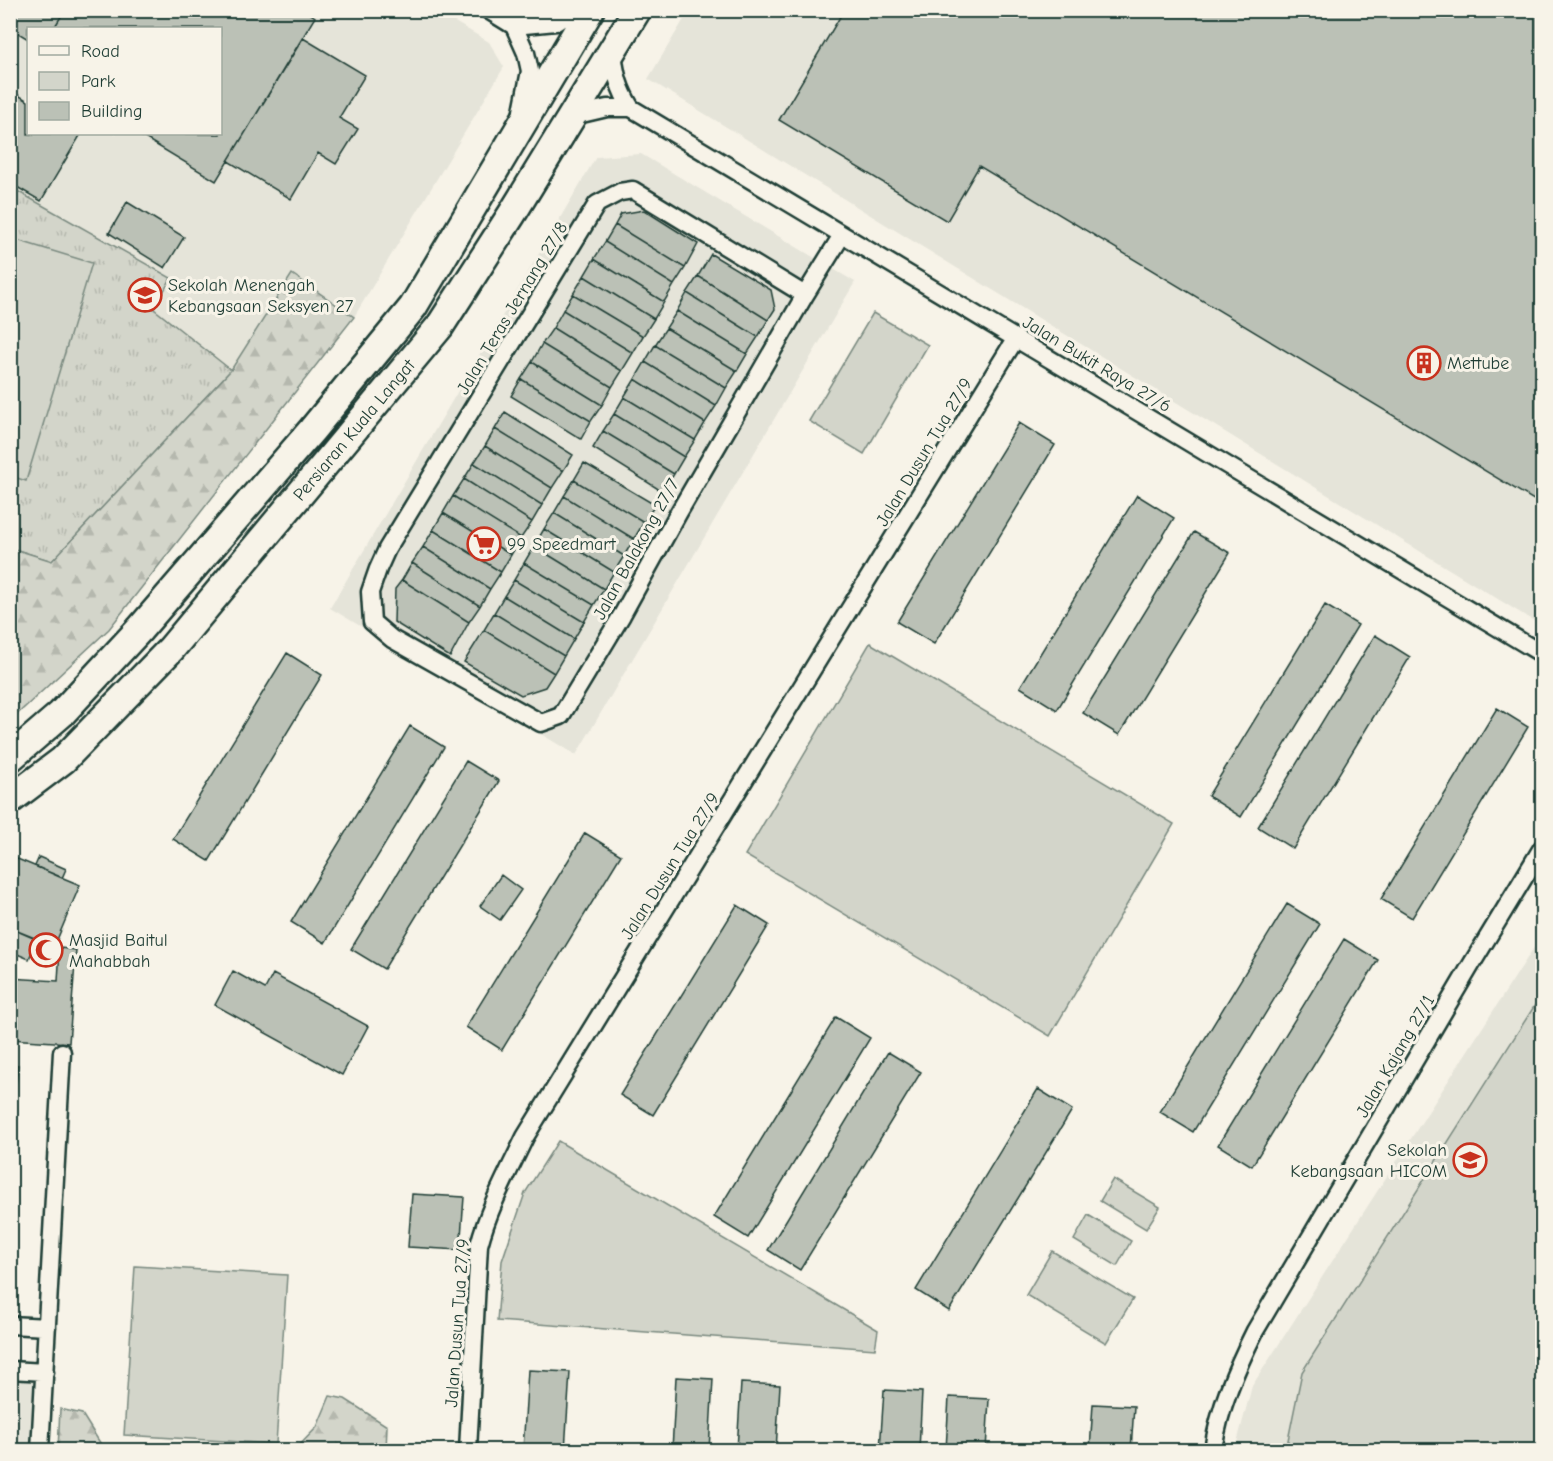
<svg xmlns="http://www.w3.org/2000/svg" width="1553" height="1461" font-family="'Comic Neue',sans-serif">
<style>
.built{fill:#e5e4d9;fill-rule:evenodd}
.grass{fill:url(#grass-tufts);stroke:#79897f;stroke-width:1.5}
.forest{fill:url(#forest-firs);stroke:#79897f;stroke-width:1.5}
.park{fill:#d3d5ca;stroke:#79897f;stroke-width:1.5}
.building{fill:#bbc1b6;stroke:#1f3d34;stroke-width:1.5}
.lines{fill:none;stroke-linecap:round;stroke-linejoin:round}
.minor-casing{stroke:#1f3d34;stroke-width:21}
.primary-casing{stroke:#1f3d34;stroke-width:32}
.minor{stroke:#f7f3e8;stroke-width:16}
.primary{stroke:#f7f3e8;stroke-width:27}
.labels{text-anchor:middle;stroke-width:6;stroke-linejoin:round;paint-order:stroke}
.poi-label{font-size:18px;fill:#1f3d34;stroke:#f7f3e8;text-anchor:start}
.street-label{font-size:18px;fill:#1f3d34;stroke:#f7f3e8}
</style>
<defs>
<pattern id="grass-tufts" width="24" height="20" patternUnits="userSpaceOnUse" patternTransform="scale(1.5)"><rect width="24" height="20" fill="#d3d5ca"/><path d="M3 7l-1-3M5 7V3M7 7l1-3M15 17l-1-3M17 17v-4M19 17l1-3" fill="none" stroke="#b5b8ae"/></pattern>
<pattern id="forest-firs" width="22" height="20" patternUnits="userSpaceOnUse" patternTransform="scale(1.5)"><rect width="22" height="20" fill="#d3d5ca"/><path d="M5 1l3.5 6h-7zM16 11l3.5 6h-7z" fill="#b5b8ae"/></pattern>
</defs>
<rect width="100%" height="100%" fill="#f7f3e8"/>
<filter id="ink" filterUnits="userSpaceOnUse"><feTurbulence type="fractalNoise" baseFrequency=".0167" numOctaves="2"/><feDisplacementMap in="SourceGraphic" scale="12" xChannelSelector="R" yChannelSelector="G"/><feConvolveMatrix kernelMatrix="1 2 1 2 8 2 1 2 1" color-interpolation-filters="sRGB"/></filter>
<g filter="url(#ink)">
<path class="built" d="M10,11H436L489,42L504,67L354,317L292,274L231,370L11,548ZM28,28H220V134H28Z
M689,11H1542V626L648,79Z
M641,154L855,282L576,755L330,608L596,157Z
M1542,935V1450H1235L1252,1386Z
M10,1380L35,1382L32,1450H11Z"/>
<path class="grass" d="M10,187L171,278L154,309L231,370L52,561L11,548Z"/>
<path class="forest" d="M292,274L354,317L109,629L11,720V548L52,561L231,370Z
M330,1396L345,1399L387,1426L386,1450H295L317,1427Z
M60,1409L82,1414L102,1446L115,1450H58Z"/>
<path class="park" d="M10,238L92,263L26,481L11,476Z
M873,313L928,345L864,454L809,421Z
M870,643L1174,824L1050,1036L745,855Z
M1542,994V1450H1286L1302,1372Z
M558,1141L878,1330L875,1349L497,1321L502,1261L525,1193Z
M1113,1179L1160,1207L1146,1229L1100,1201Z
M1088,1215L1131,1241L1117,1266L1074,1240Z
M1052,1251L1133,1299L1106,1343L1026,1295Z
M135,1266L287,1275L276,1444L124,1435Z"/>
<path class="building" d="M12,10H65L54,28H28V39L10,28Z
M65,10H305L315,17L216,181L138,134H220V28H54Z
M844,10H1542V505L979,166L947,221L779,120Z
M303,38L365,75L339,118L358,129L336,164L318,153L291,199L228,161Z
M10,90L28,101V134H81L41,201L10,183Z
M127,202L184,237L165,268L109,233Z
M644,210L698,244L685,268L615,225L621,214Z
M615,225L685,268L674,285L605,242Z
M605,242L674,285L664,302L594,259Z
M711,254L771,290L775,309L768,320L698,276Z
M594,259L664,302L654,319L584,276Z
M584,276L654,319L643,336L573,294Z
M698,276L768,320L758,337L687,293Z
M687,293L758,337L747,354L677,311Z
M573,294L643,336L633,353L563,310Z
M563,310L633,353L622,371L553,328Z
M677,311L747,354L737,371L666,328Z
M553,328L622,371L612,387L542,344Z
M666,328L737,371L726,388L655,345Z
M542,344L612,387L602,405L532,362Z
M655,345L726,388L716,406L645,362Z
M532,362L602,405L591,421L521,379Z
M645,362L716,406L705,423L635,379Z
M521,379L591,421L581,439L511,396Z
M635,379L705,423L695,440L624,397Z
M624,397L695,440L684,457L614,414Z
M505,412L573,455L563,471L495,429Z
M614,414L684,457L674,474L603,431Z
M1019,423L1055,445L934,644L897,622Z
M495,429L563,471L552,488L485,446Z
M603,431L674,474L663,492L593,448Z
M485,446L552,488L542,505L474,463Z
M474,463L542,505L532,522L464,479Z
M584,463L655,505L644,522L574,480Z
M464,479L532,522L521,538L453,496Z
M574,480L644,522L634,539L564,496Z
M1137,495L1174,518L1057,710L1020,687Z
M453,496L521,538L511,555L443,513Z
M564,496L634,539L624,556L554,513Z
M443,513L511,555L501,572L433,530Z
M554,513L624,556L614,572L544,529Z
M544,529L614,572L604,589L534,546Z
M433,530L501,572L490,589L423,547Z
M1194,532L1230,553L1119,735L1083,713Z
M534,546L604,589L594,605L524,563Z
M423,547L490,589L480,606L412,563Z
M412,563L480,606L469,622L402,580Z
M524,563L594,605L584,622L514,580Z
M402,580L469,622L450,657L394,622L395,589Z
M514,580L584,622L574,639L504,596Z
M504,596L574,639L564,656L494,613Z
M1325,605L1358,625L1241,817L1208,796Z
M494,613L564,656L554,673L484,630Z
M484,630L554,673L545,687L521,695L464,662Z
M1375,635L1410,657L1293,849L1258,827Z
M287,653L322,675L209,861L173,839Z
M1497,708L1528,727L1412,918L1381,899Z
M410,726L444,747L325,943L291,922Z
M466,761L499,781L384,969L351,949Z
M585,833L621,855L502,1050L466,1027Z
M39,857L66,869L62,878L35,866Z
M15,858L80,885L54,947L10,928V870Z
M501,875L521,890L500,920L480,906Z
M1287,904L1320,924L1193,1132L1160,1112Z
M737,905L769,925L653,1115L620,1095Z
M10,928L37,939L29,959L10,951Z
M1344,939L1378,960L1252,1166L1218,1145Z
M60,948L76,950L69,1043L10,1039V978L58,981Z
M233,971L265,989L273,974L368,1026L342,1075L215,1005Z
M836,1017L870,1038L748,1238L714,1217Z
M888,1052L921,1072L800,1270L768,1250Z
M10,1064L18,1065L16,1085H10Z
M10,1085H16L15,1107L10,1106Z
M1038,1089L1072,1110L949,1311L916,1290Z
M10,1106L15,1107L14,1128H10Z
M412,1194L464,1197L460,1250L408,1247Z
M528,1370L570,1372L565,1450H523Z
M676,1377L713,1379L709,1450H672Z
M741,1383L780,1385L776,1450H737Z
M884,1390L922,1392L919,1450H880Z
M949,1397L989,1399L986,1450H946Z
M10,1404L15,1411L12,1450H10Z
M1093,1404L1134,1406L1131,1450H1090Z"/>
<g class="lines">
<g class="minor-casing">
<path id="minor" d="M488,10L514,26L526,53L530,71L522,111
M514,26L556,22L575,10
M613,51C615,74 619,89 631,108
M573,116L607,108H631L1542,654
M805,295L633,190L620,192L597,204L387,549L378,569L370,592L372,622L392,639L541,723L561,716L622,615L679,512L805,295L842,235
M10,1325L47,1327
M10,1370L45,1372
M40,1450L62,1052
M468,1450L479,1245C489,1207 508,1173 525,1137L1016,338
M1213,1450C1219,1408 1236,1369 1255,1331L1471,965L1542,848"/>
</g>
<g class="primary-casing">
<path id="primary" d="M10,758L61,714L140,629L312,430L413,307L590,10
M10,800L63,760L171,649L440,326L512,214L637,10"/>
</g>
<use href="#minor" class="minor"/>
<use href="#primary" class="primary"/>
</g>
</g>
<defs>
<g id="school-ring" transform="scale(1.725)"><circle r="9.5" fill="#f7f3e8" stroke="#c8321e" stroke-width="1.5"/><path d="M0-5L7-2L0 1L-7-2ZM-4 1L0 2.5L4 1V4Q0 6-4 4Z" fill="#c8321e"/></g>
<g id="building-ring" transform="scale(1.725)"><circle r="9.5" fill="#f7f3e8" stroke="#c8321e" stroke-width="1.5"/><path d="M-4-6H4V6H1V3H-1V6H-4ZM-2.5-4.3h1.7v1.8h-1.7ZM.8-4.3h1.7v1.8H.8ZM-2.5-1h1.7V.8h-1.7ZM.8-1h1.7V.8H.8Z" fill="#c8321e"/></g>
<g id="supermarket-ring" transform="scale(1.725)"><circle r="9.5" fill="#f7f3e8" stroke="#c8321e" stroke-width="1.5"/><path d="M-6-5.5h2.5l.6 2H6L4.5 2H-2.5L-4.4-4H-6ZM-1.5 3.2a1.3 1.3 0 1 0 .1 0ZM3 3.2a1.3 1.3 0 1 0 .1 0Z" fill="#c8321e"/></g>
<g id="mosque-ring" transform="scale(1.725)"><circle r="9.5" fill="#f7f3e8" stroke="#c8321e" stroke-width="1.5"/><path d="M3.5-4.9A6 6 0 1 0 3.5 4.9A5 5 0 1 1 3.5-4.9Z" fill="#c8321e"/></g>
</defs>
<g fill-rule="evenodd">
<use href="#school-ring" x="145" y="295"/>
<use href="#building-ring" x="1424" y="363"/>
<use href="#supermarket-ring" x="484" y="544"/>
<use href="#mosque-ring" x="46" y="950"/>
<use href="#school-ring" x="1470" y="1160"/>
</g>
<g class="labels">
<g class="poi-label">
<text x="168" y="291">Sekolah Menengah<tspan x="168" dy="21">Kebangsaan Seksyen 27</tspan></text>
<text x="1447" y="369">Mettube</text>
<text x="507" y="550">99 Speedmart</text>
<text x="69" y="946">Masjid Baitul<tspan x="69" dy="21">Mahabbah</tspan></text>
<text x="1447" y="1156" text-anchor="end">Sekolah<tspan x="1447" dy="21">Kebangsaan HICOM</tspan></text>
</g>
<g class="street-label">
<text transform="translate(512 308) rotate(-59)" y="6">Jalan Teras Jernang 27/8</text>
<text transform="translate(1097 364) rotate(31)" y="6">Jalan Bukit Raya 27/6</text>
<text transform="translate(354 430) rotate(-50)" y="6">Persiaran Kuala Langat</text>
<text transform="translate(924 452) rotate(-59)" y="6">Jalan Dusun Tua 27/9</text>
<text transform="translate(636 549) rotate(-61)" y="6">Jalan Balakong 27/7</text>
<text transform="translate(670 866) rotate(-58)" y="6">Jalan Dusun Tua 27/9</text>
<text transform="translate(1395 1056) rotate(-60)" y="6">Jalan Kajang 27/1</text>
<text transform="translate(457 1323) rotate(-86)" y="6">Jalan Dusun Tua 27/9</text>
</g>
</g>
<rect width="1553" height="1461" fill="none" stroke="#f7f3e8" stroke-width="36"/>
<rect x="18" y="18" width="1517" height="1425" fill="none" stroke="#1f3d34" stroke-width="2" filter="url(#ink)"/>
<rect x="27" y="27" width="195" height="108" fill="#f7f3e8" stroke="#a1aaa0" stroke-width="1.5"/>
<rect x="39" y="46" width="30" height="9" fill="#f7f3e8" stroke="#a1aaa0" stroke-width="1.5"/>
<text x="81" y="57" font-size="18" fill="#1f3d34">Road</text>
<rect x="39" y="72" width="30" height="18" fill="#d3d5ca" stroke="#a1aaa0" stroke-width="1.5"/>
<text x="81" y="87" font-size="18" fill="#1f3d34">Park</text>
<rect x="39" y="102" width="30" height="18" fill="#bbc1b6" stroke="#a1aaa0" stroke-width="1.5"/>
<text x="81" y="117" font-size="18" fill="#1f3d34">Building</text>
</svg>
